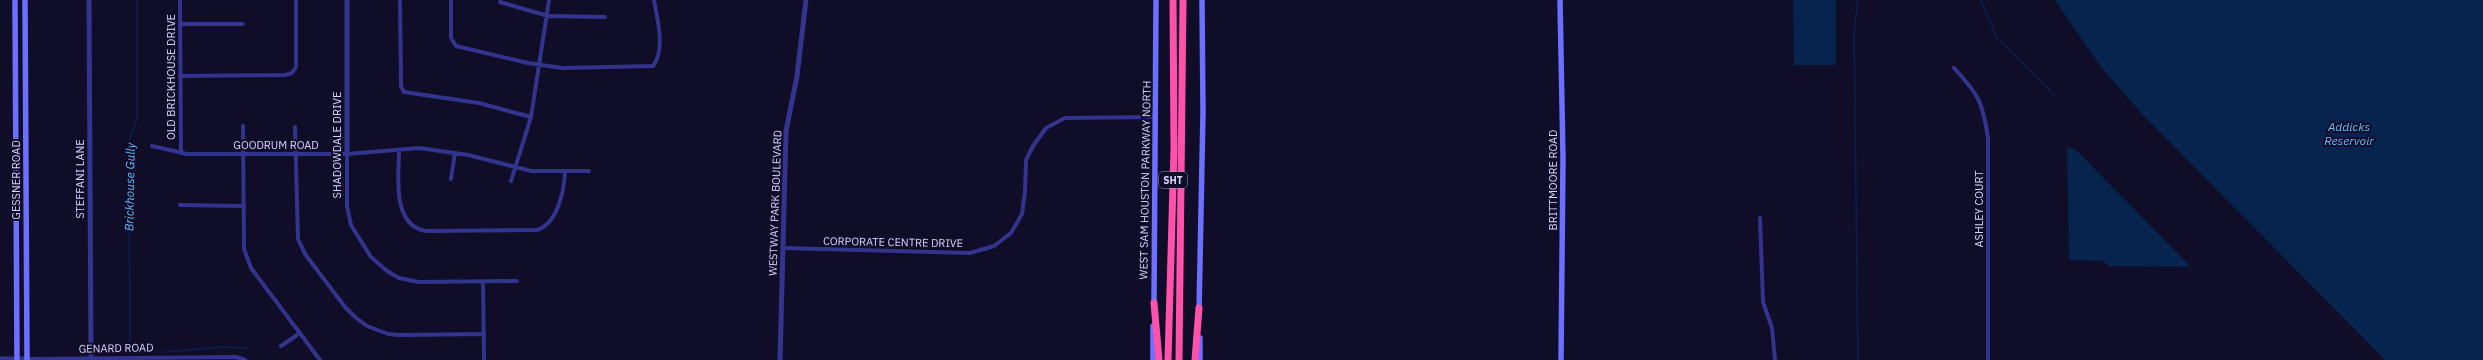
<svg xmlns="http://www.w3.org/2000/svg" width="2483" height="360" font-family="'IBM Plex Sans',sans-serif">
<style>
.water{fill:#06244e}
.lines{fill:none;stroke-linecap:round;stroke-linejoin:round}
.stream{stroke:#06244e;stroke-width:1.5}
.minor{stroke:#33348d;stroke-width:4}
.tertiary{stroke:#33348d;stroke-width:5}
.secondary{stroke:#6c6fff;stroke-width:5.5}
.motorway{stroke:#ff50ac;stroke-width:7}
.labels{text-anchor:middle;stroke-width:4;stroke-linejoin:round;paint-order:stroke}
.shield{fill:#100d29;stroke:#9b99bf;stroke-width:1}
.shield-label{font-size:10px;font-weight:bold;fill:#d7d5ff}
.street-label{font-size:11px;fill:#d7d5ff;stroke:#100d29}
.water-label{font-size:12px;font-style:italic;fill:#63beff;stroke:#100d29}
</style>
<rect width="100%" height="100%" fill="#100d29"/>
<path class="water" d="M1793,0H1836V65H1794Z
M2055,0H2483V360H2385L2142,114L2101,67Z
M2069,147L2076,150L2191,267L2109,266L2103,261L2069,260L2067,150Z"/>
<g class="lines">
<path class="stream" d="M137,0V118L129,141L130,346L134,353L155,352
M1981,0L1997,38L2054,95
M164,352L224,347L249,348
M1858,360L1854,32L1858,0"/>
<path class="minor" d="M180,0L181,153
M400,0L401,86L404,92L479,103L531,117
M451,0V38L456,46L528,63L562,68L653,66C666,50 657,18 654,0
M500,2L548,16L605,17
M180,24H243
M1954,68C1978,94 1983,102 1988,138V360
M180,76L285,75L292,73L296,67V0
M243,126L244,249L251,268L320,360
M295,127L298,239L305,254L345,307L355,317L367,326L388,334L399,335L484,334
M152,146L187,154H347L419,148L468,155L531,171H589
M399,150C399,175 391,224 425,231L537,230C558,223 564,191 565,172
M347,154V206L351,225L371,257L387,271L399,278L419,282L517,281
M451,179L455,153
M511,181L531,117L549,0
M180,205L244,206
M1760,218L1763,302L1772,328L1775,360
M784,248L970,253L994,246L1011,233L1022,214L1025,192L1026,160L1033,146L1046,128L1065,118L1155,117
M483,282L484,360
M281,346L300,333
M27,359L236,357L245,360"/>
<path class="tertiary" d="M89,0L91,358
M347,154V0
M0,359H27
M780,360L786,131L797,76L806,0"/>
<path class="secondary" d="M15,0L17,360
M25,0L27,360
M1560,0L1563,158L1561,360
M1154,306L1156,0
M1199,312L1203,112L1202,0
M1200,338V360
M1153,360V326"/>
<path class="motorway" d="M1154,303L1159,360
M1168,360L1174,149L1173,0
M1179,360L1183,0
M1195,360L1199,308"/>
</g>
<g class="labels">
<rect class="shield" x="1159" y="172" width="28" height="16" rx="3"/>
<g class="shield-label">
<text x="1173" y="184">SHT</text>
</g>
<g class="street-label">
<text transform="translate(171 77) rotate(-90)" y="4">OLD BRICKHOUSE DRIVE</text>
<text x="276" y="149">GOODRUM ROAD</text>
<text transform="translate(337 145) rotate(-90)" y="4">SHADOWDALE DRIVE</text>
<text transform="translate(80 179) rotate(-90)" y="4">STEFFANI LANE</text>
<text transform="translate(16 180) rotate(-90)" y="4">GESSNER ROAD</text>
<text transform="translate(1145 180) rotate(-89)" y="4">WEST SAM HOUSTON PARKWAY NORTH</text>
<text transform="translate(1553 180) rotate(-90)" y="4">BRITTMOORE ROAD</text>
<text transform="translate(775 203) rotate(-88)" y="4">WESTWAY PARK BOULEVARD</text>
<text transform="translate(1979 209) rotate(-90)" y="4">ASHLEY COURT</text>
<text transform="translate(893 242) rotate(1)" y="4">CORPORATE CENTRE DRIVE</text>
<text transform="translate(116 348) rotate(-1)" y="4">GENARD ROAD</text>
</g>
<g class="water-label">
<text x="2349" y="131">Addicks<tspan x="2349" dy="14">Reservoir</tspan></text>
<text transform="translate(130 187) rotate(-89)" y="4">Brickhouse Gully</text>
</g>
</g>
</svg>
